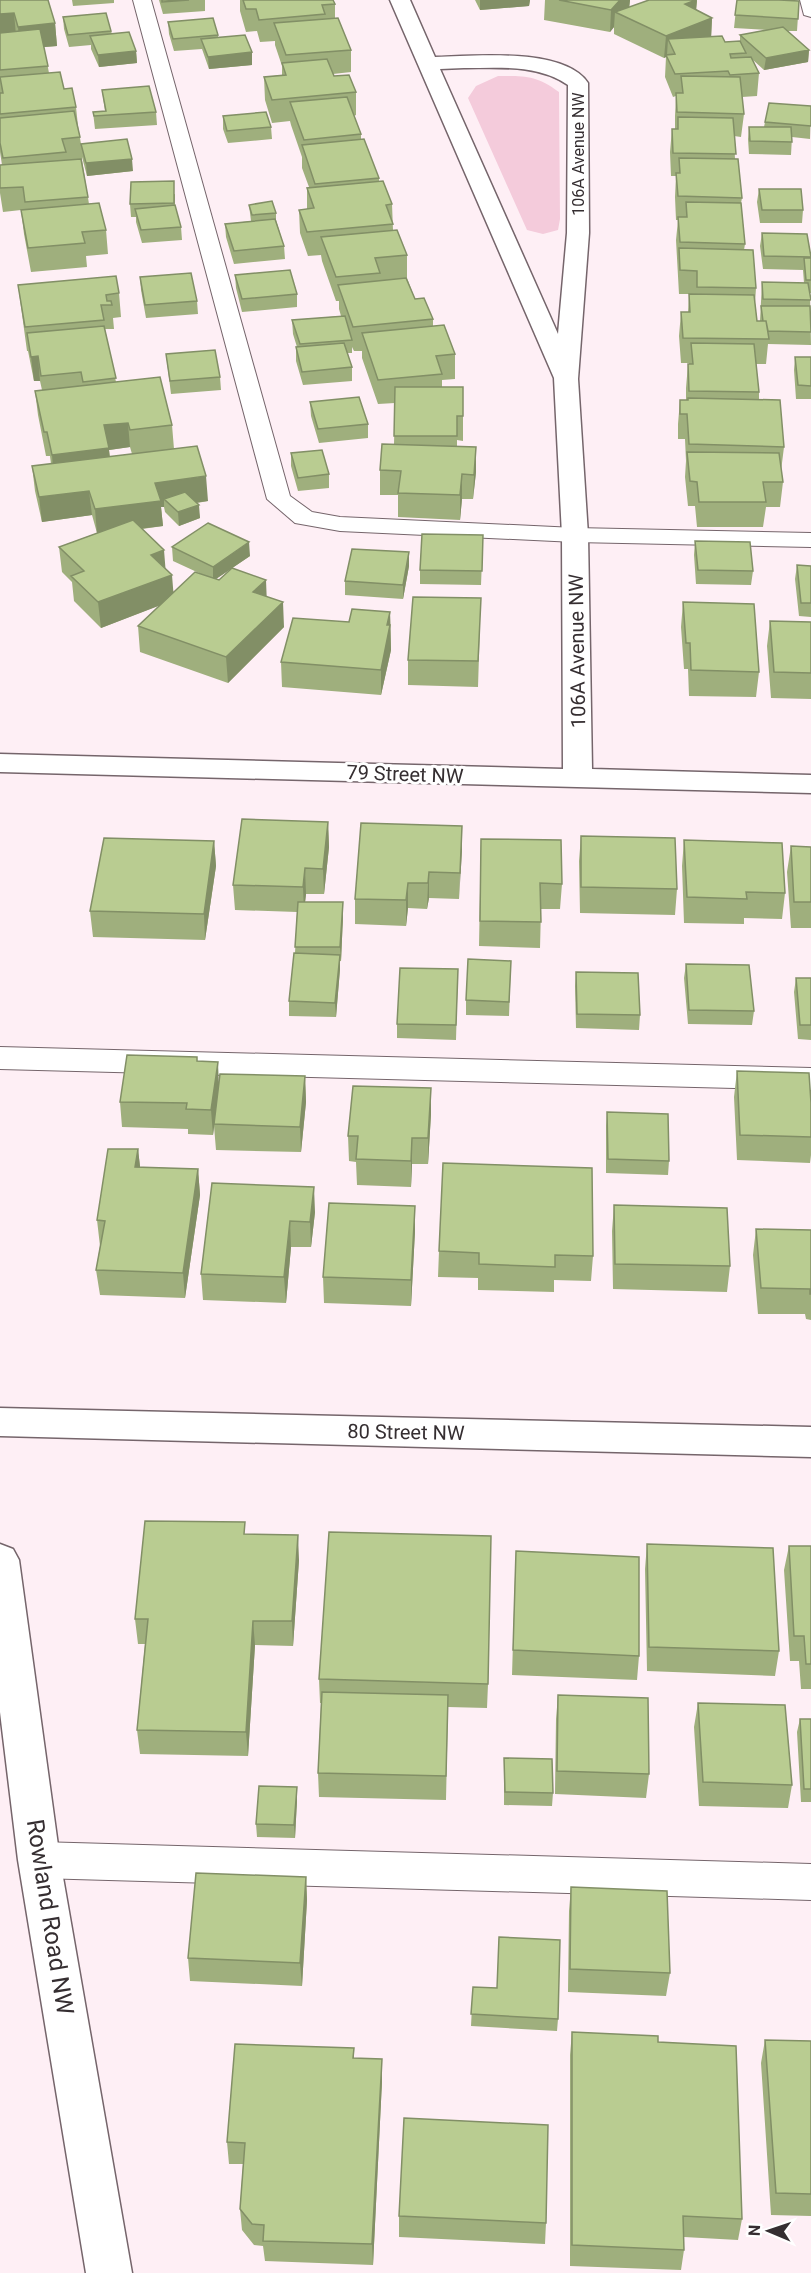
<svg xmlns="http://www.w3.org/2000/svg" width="811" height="2273" font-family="Roboto,sans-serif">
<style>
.green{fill:#f4cbdb}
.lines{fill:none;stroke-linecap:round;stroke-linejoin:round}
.service-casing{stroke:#75656b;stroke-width:2}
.minor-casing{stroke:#75656b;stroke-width:3}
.service{fill:#fff;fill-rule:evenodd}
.minor{fill:#fff;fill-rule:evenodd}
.wall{fill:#9faf7d;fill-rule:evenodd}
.shaded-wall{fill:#828f66}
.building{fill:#b9cc91;stroke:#828f66;stroke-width:1.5}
.labels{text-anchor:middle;stroke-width:6;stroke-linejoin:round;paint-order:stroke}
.far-street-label{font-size:16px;fill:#352e31;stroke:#fff}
.street-label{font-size:20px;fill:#352e31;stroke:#fff}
.near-street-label{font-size:24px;fill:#352e31;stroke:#fff}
</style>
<rect width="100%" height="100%" fill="#feeff5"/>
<path class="green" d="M498,76C525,76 536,75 559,92L560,219L558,230L543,234L527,230L468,98L476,86Z"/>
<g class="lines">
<g class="service-casing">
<path id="service" d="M133,0H151L290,496L312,512L340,517L575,528L811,533V547L575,542L340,531L295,523L267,499Z
M800,0H811V17L804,15Z
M0,1047L811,1068V1090L0,1069Z
M39,1842L811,1864V1900L39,1878L25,1873L19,1860L25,1847Z"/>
</g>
<g class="minor-casing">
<path id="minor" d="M390,0H410L435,57C474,56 564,47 588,83L589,233L578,379L588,535L592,769L811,775V793L0,772V754L563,769L562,535L554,378ZM464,68C499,68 538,64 568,85L567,233L558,334L440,69Z
M0,1408L811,1427V1457L0,1436Z
M0,1544L13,1549L19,1560L60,1860L132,2273H86L18,1860L0,1712Z"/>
</g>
<use href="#service" class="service"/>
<use href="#minor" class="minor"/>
</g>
<path class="wall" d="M0,0L55,23L57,46L44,47L49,73L64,89L76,107L78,126L81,144L133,171L87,176L82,157V160L89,204L106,230L108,254L86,256L87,267L31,272L24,234L21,210L3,212L0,193V165H2L0,152V93H2H0Z
M72,0H114V3L73,6Z
M159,0H205V11L163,14Z
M240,0H333L335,4V18L351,50V72L333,74L334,76L356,92V115L354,116L361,134V140L379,178V181L392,204L393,230L407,255V278L415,299L433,319V326L455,354V379L442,380V387L463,416V441L457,440V446L476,472L473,499H462L460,520L398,517V495H380V470L394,444L395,403L378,404L362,358V351H354L352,347V353H347L352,367V381L303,385L296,361V347H297L293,334L292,320L341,316L339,309V301H336L322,261L321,255L308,256L300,233L299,210L307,209V188L309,187L302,168V157L291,125L290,121L272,123L265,100L264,77L282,75V66L275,45V41L260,42L257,31L246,32L240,11Z
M475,0H530L529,6L480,10Z
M545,0H630L629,7L697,0L696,10L712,18L711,37L725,42L740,41V35L767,30L734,28L737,0L799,1L797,31H788L809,50L808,62L764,70L753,60L759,73L757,96L742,97L744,114L741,137L734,136L735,159L742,198L741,203L745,244L744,250L756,288L755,303L757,321H760L762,282L804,283L803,270L763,269L760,246L762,233L811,256V293H810L811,345L768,344L766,364H756L759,392V399L784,447L781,471L783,482L780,507H766L763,527H697L695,506H688L685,477L686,461L685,439H678V424L680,400H686V388L688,364H689V363H681L679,336L681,312H688L689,294H695H679L676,240L678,220H676L675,197L676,176H671L670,152L672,129H675V116L676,96L673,97L665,77L666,57L664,58L614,34V27L610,32L544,20Z
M63,17L111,31L112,34L136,51L137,63L99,67L91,49V45L69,47L64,29Z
M168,22L218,35V37L252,65L209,69L202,49L174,51L169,34Z
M102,90L156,112L157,125L95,129L93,112L105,111Z
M811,106L810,139L792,137L791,155L749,154L748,139L749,127H764L765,122Z
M223,116L271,127L272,139L228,143L223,129Z
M759,189L803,210L802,223H760L757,202Z
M175,194V206L181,227L182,240L142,243L136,222V217H131L130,204Z
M249,205L276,213V220L284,246L285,259L234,264L226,237L225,224L251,221Z
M235,275L297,294V307L242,312L236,288Z
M140,277L197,301L198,314L146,318L141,290Z
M18,285L119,293L121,317L113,318L114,329H105L116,382L172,425L174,449L208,501L197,503L200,518L179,526L165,512L164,507H161L163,526L142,529L165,569L174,593L199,573L173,561L172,547L250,556L216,579L219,580H266V596L284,627L228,683L140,652L138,626L160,605L101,628L74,601L72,582L62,572L59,547L97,533L92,515L42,522L35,491L32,466L51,464L50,456H46L38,415L35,391L42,390L40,381H34L28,351H27ZM130,447L132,454L110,457L109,450Z
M166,354L220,377L221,390L171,394Z
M795,357H811V399H796L794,370Z
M310,402L368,424V438L319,443L311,416Z
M291,453L329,474V488L298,491L291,466Z
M483,535L481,585L420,584V570Z
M695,541L753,571L751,585L696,584L694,555Z
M409,552V566L403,599L345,595V581Z
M797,565L811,566V617L799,616L795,579Z
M683,602L759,672L756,697L689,696L688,669H684L681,627Z
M390,612L391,650L381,695L282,687L281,662L349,622Z
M770,621L811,622V699L771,698L767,646Z
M480,624L478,687L408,685V660Z
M328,822L329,847L324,894H306L305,902H343V916L341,961H340V969L336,1017L289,1016V1001L295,953L297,912L235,910L233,885Z
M462,826L459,899L429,898L427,909L408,908L406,926L355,924V899Z
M581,836L677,889L675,915L580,913L579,861Z
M481,839L562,884L560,909H541L540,948L479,946Z
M684,840L785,893L782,919L744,918V924L684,923L682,866Z
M214,841L216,866L205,940L93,937L90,911Z
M791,846L811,847V928H791L787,872Z
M511,961L509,1016L466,1015V1000Z
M686,964L754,1011L752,1025L688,1024L684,978Z
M458,969L456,1040L397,1038V1024Z
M576,972L640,1015L639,1030L576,1028L575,986Z
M796,978H811V1040L798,1039L794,992Z
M198,1061L219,1082L305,1076L306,1102L301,1152L216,1150L214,1126L213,1135L188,1134V1129L122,1127L120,1102Z
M737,1071L811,1103V1155L810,1163L737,1160L734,1097Z
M607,1112L669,1161L668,1175L606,1173V1126Z
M431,1114L428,1164H412L411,1187L357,1185L356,1162L349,1161L348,1136Z
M138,1149L140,1167L198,1169L200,1195L185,1298L100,1295L96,1270L100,1246L97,1220Z
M212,1183L315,1212L311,1247H291L286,1303L203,1300L201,1274Z
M614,1205L730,1266L727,1292L613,1289L612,1231Z
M756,1229L811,1230V1320L806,1319L805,1314H758L753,1255Z
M415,1231L411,1306L324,1303L323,1277Z
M439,1251L593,1256L591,1281L554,1280V1292L478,1290V1278L438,1277Z
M246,1534L299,1560L293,1646L255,1645L248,1756L140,1754L137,1730L145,1644H138L135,1619Z
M647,1544L779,1651L775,1676L647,1671L645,1569Z
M789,1546H811V1689H801L799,1661H790L784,1570Z
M515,1576L639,1656L637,1680L512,1675Z
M319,1679L488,1684L487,1708L448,1707L446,1800L319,1797L318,1773L321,1703H320Z
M558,1695L649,1774L646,1798L555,1794L556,1719Z
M698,1703L792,1785L788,1808L699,1806L694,1727Z
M800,1719H811V1802H801L797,1732Z
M504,1758L553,1793L552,1806L504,1805Z
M297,1787V1800L295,1838L257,1837L256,1824Z
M306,1877L307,1900L302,1986L190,1981L188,1958Z
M571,1887L670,1973L666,1996L568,1992L569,1911Z
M473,1987L496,1988L558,2019L557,2031L471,2026Z
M572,2032L658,2042L742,2219L738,2240L684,2237V2250L681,2270L570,2266V2055Z
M765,2040L811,2041V2216L771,2215L761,2063Z
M354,2048V2058L382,2081L373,2265L265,2261L263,2246L254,2245L242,2230L240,2209L243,2164H229L227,2142Z
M399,2216L546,2223L545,2244L399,2237Z"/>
<path class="shaded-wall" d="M480,0H530L529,6L480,10Z
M620,0H630L629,10L615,12L614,27L610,32L611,10Z
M697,0L695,22L685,4Z
M14,13L16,35L0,37V14Z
M712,18L711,40L668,39L667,55L666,57L664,58L666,36Z
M55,23L57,46L20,49L18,27Z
M809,50L808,62L764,70L766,58Z
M136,51L137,63L99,67L98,55Z
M252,52V65L209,69L208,57Z
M132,159L133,171L87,176L86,163Z
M38,356L40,381H34L31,357Z
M128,423L130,447L109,450L111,473L54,480L52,455L104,425Z
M476,447V472L473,499L474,475Z
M462,474V499L460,520V495Z
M206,476L208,501L171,506L164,499V507H161L163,526L97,534L95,509L155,483Z
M89,491L92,515L42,522L39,497Z
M199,505L200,518L179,526L178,512Z
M249,542L250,556L213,581V567Z
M164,550L166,575L151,555Z
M409,552V566L403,599V585Z
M172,575L174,600L101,628L98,602Z
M266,580L267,605L253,592Z
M283,602L284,627L228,683L226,657Z
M390,612L391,650L381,695V670L387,625Z
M328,822L329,847L324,894L323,869Z
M462,826V851L459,899L460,873Z
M214,841L216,866L205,940L204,914Z
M305,868L306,894L304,912L303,887Z
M429,872V898L427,909L428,883Z
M408,883V908L406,926V900Z
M343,902V916L341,961L340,947Z
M340,955V969L336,1017L335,1003Z
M218,1062L219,1088L213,1135L211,1110Z
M305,1076L306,1102L301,1152L300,1127Z
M431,1088V1114L428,1164V1138Z
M412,1138V1164L411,1187V1161Z
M138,1149L141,1175L135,1167Z
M198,1169L200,1195L185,1298L183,1273Z
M314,1187L315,1212L311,1247L310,1222Z
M415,1206V1231L411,1306V1280Z
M290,1221L291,1247L286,1303L284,1277Z
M298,1535L299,1560L293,1646L292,1621Z
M253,1621L255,1645L248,1756L246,1732Z
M297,1787V1800L295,1838L294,1825Z
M306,1877L307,1900L302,1986L300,1963Z
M382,2059V2081L373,2265L372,2244Z"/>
<path class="building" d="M0,0H48L55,23L18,27L14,13L0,14Z
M162,0H189L162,2Z
M243,0H333L335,4L322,5L325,14L259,20L256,9H246Z
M559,0H620L611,10Z
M649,0H696L685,4L712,18L666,36L615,12Z
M737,0H779L799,1L798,19L735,15Z
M106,13L111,31L68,35L63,17Z
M213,18L218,35L173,39L168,22Z
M338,18L351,50L286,55L274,23Z
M783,27L809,50L766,58L740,35Z
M40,29L48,66L0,70V33Z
M129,32L136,51L98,55L90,36Z
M245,35L252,52L208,57L201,39Z
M722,36L725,42L740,41L746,53L730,54L731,58L751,57L759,73L730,75L728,71L675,74L666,55L675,54L668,39Z
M327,59L334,76L349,75L356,92L272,100L264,77L286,75L282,63Z
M60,72L64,89L72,88L76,107L0,114V93H3L0,77Z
M681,76L740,77L744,114L677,112L676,93H683Z
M149,86L156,112L94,116L93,112L106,111L102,90Z
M347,97L361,134L304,140L290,102Z
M769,103L811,106V126L765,122Z
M74,111L80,137L62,139L66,152L3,158L0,143V118Z
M266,112L271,127L227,131L223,116Z
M678,117L733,118L736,154L673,153L672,129H678Z
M749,127H791L792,142L750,141Z
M127,139L132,159L86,163L81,144Z
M364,139L379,178L315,184L302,145Z
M679,158L738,159L742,198L678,196L676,173H680Z
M81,159L88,197L25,202L23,187L0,188V165Z
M174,181V203L130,204L131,182Z
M383,181L392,204L386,205L393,224L307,232L299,210L314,208L307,188Z
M759,189H801L803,210H762Z
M272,201L276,213L252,215L249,205Z
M686,202L741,203L745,244L680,242L678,217H687Z
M99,203L106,230L82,232L85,243L28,248L21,210Z
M175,205L181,227L141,230L135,209Z
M275,219L284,246L234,251L225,224Z
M397,230L407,255L375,258L380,273L336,277L321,237Z
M762,233L807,234L811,257L764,256Z
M679,248L753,250L756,288L697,287V271L680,270Z
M804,258H811V280H806Z
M290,270L297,294L242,299L235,275Z
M191,273L197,301L145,305L140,277Z
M116,276L119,293L106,295L107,301H111L112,305H101L104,320L25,327L18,285Z
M406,278L415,299L424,298L433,319L353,327L338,285Z
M762,282L808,283L811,300L763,299Z
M689,294L754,295L757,321H766L769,339L683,338L681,312H690Z
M761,306H810L811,332L768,331L766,321H763Z
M345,316L352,340L300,344L292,320Z
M444,325L455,354L436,356L442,374L378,380L362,333Z
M104,326L116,378L83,382L81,372L41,376L38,356L31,357L27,333Z
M344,343L352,367L302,372L296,347Z
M691,343L754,344L759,392L689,391L688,364H693Z
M215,350L220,377L170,381L166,354Z
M795,357H811V386L798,385Z
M160,377L172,425L130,430L128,423L104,425L109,448L52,455L47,432H44L35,391Z
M395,387H463V416H457V436H394Z
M359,397L368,424L318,429L310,402Z
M688,398L780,400L784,447L689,444L687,414H680V400H688Z
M382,444L476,447L474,475L462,474L460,495L398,493L401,471L380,470Z
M197,446L206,476L155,483L161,501L95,509L89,491L39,497L32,466Z
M322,450L329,474L298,478L291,453Z
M687,452L779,453L783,482H763L766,502H699L697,482L690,481Z
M185,492L199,505L178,512L164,499Z
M133,520L164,550L151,555L172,575L98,602L71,576L84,571L59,547Z
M208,523L249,542L213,567L172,547Z
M422,534L483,535L482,571L420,570Z
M695,541L750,542L753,571L698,570Z
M352,549L409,552L403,585L345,581Z
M797,565L811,566V603H801Z
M232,568L266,580L253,592L283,602L226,657L138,626L195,572L219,580Z
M413,597L481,598L478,661L408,660Z
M683,602L754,604L759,672L691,670L690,643H686Z
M352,609L390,612L387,625H390L381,670L281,662L293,618L349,622Z
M770,621L811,622V673L774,672Z
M242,819L328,822L323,869L305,868L303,887L233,885Z
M361,823L462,826L460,873L429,872L428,883H408L406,900L355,899Z
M581,836L675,838L677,889L581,887Z
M104,838L214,841L204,914L90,911Z
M481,839L561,840L562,884L540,883L541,922L480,921Z
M684,840L782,843L785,893L746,892L747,899L687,897Z
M791,846L811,847V902H794Z
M298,902H343L340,947H295Z
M294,953L340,955L335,1003L289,1001Z
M468,959L511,961L509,1002L466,1000Z
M686,964L749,965L754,1011L689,1010Z
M400,968L458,969L456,1025L397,1024Z
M576,972L638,973L640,1015L577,1014Z
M796,978H811V1025H800Z
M127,1055L197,1057V1061L218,1062L211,1110L186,1109L187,1103L120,1102Z
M737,1071L809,1073L811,1103V1137L740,1135Z
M220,1074L305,1076L300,1127L214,1124Z
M353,1086L431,1088L428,1138H412L411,1161L356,1159L358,1136H348Z
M607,1112L668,1114L669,1161L608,1159Z
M108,1149H138L135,1167L198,1169L183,1273L96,1270L105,1221L97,1220Z
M443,1163L592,1168L593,1256L555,1255V1267L479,1264V1253L439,1251Z
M212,1183L314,1187L310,1222L290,1221L284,1277L201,1274Z
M329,1203L415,1206L411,1280L323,1277Z
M614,1205L727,1208L730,1266L615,1264Z
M756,1229L811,1230V1294H810V1289L761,1288Z
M145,1521L245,1522L244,1534L298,1535L292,1621H253L246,1732L137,1730L148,1619H135Z
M329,1532L491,1536L488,1684L319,1679Z
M647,1544L773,1548L779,1651L649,1647Z
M789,1546H811V1664H806L804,1636H794Z
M516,1551L639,1557V1656L513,1650Z
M322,1692L448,1695L446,1776L318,1773Z
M558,1695L648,1698L649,1774L557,1771Z
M698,1703L785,1705L792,1785L703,1782Z
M800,1719H811V1789H804Z
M504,1758L552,1759L553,1793L505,1792Z
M259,1786L297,1787L294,1825L256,1824Z
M196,1873L306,1877L300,1963L188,1958Z
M571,1887L667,1891L670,1973L570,1969Z
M499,1937L560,1940L558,2019L471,2014L473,1987L497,1988Z
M572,2032L658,2036V2042L736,2046L742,2219L683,2216L684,2250L572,2245Z
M765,2040L811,2041V2194L776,2193Z
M235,2044L354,2048L353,2058L382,2059L372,2244L263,2241L264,2225L252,2224L240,2209L245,2143L227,2142Z
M404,2118L548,2125L546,2223L399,2216Z"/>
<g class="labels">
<g class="far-street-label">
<text transform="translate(578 154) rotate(-90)" y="6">106A Avenue NW</text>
</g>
<g class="street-label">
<text transform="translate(577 651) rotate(-91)" y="7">106A Avenue NW</text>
<text transform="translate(405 774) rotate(2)" y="7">79 Street NW</text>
<text transform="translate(406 1432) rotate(1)" y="7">80 Street NW</text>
</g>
<g class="near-street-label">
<text transform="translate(50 1917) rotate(81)" y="8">Rowland Road NW</text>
</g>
</g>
<g transform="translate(769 2231) rotate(272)" stroke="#ffffff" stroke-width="4.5" paint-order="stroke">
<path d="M0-4.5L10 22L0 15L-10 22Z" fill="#352e31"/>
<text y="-9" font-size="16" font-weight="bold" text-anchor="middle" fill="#352e31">N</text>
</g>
</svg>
